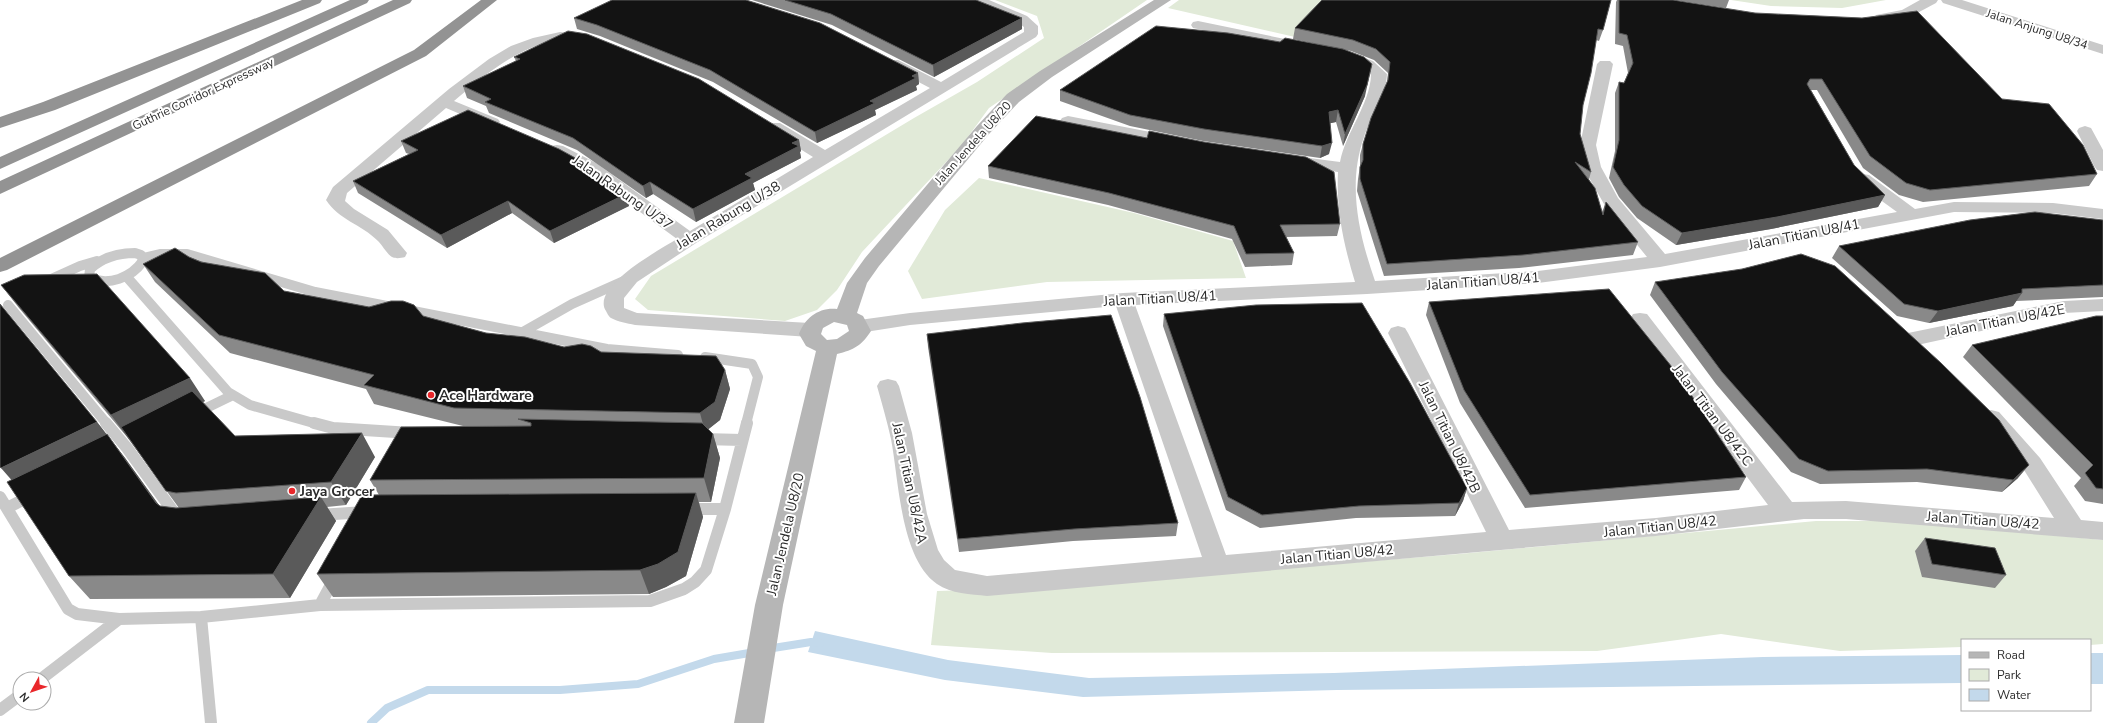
<svg xmlns="http://www.w3.org/2000/svg" width="2103" height="723" font-family="'Nunito Sans',sans-serif">
<style>
.green{fill:#e1ead8}
.water{fill:#c3d9eb}
.lines{fill:none;stroke-linecap:round;stroke-linejoin:round}
.stream{stroke:#c3d9eb;stroke-width:8}
.lane-far1{stroke:#c9c9c9;stroke-width:10}
.lane{stroke:#c9c9c9;stroke-width:12}
.street{fill:#c9c9c9;fill-rule:evenodd}
.secondary{fill:#b6b6b6;fill-rule:evenodd}
.highway{fill:#939393;fill-rule:evenodd}
.wall{fill:#898989}
.shaded-wall{fill:#5a5a5a}
.building{fill:#131313;stroke:#5a5a5a}
.poi-dot{fill:#e9272b;stroke:#fff;stroke-width:1.5}
.labels{text-anchor:middle;stroke-width:4;stroke-linejoin:round;paint-order:stroke}
.far-street-label{font-size:12px;fill:#2c2c2c;stroke:#fff}
.street-label{font-size:14px;fill:#2c2c2c;stroke:#fff}
.poi-label{font-size:14px;font-weight:bold;fill:#2c2c2c;stroke:#fff;text-anchor:start}
</style>
<rect width="100%" height="100%" fill="#fff"/>
<path class="green" d="M995,0H1147L989,108L962,145L862,252L837,290L817,310L785,321L648,310L635,299L651,276L914,118L977,82L1044,38L1037,16Z
M1179,0H1327L1295,37L1168,8Z
M1731,0H1886L1842,8L1771,6Z
M979,178L1134,213L1233,241L1246,278L1047,282L922,299L908,271L945,210Z
M1816,521H1902L2103,540V644L2090,645V640H1962V647L1840,651L1721,634L1597,651L1052,653L931,645L937,591L1038,588L1459,554Z"/>
<path class="water" d="M815,631L948,660L1089,678L1334,673L1763,657L1962,655V683L1337,690L1083,697L945,680L808,652Z
M2090,653H2103V684H2090Z"/>
<g class="lines">
<path class="stream" d="M767,649L811,642L820,643
M371,723L387,708L428,690H560L638,684L714,659L755,652"/>
<path class="lane-far1" d="M135,253L141,255L143,261C131,278 109,286 89,278L90,269C103,257 118,253 135,253Z
M143,258L160,254H187L315,292L392,307
M126,276L228,392L250,405L317,424
M49,280L80,266L97,261
M8,305L107,424
M408,310L607,349L678,355
M521,333L572,304L626,280
M705,357L752,364L758,377L746,424
M196,413L233,395"/>
<path class="lane" d="M106,423L127,448L178,518
M314,423L333,428L411,433
M703,439L742,440
M0,497L68,609L77,614L119,619L201,617L320,605L650,601L684,589L695,582L706,570L725,509L747,423
M7,508L32,495
M687,509H725
M319,515L365,512
M320,605L334,579
M201,617L211,723
M41,679L119,619
M0,710L20,695"/>
<path class="street" d="M970,0H989L1027,16L1038,26V34L1036,37L696,243L637,282L624,298V308L637,313L810,323L817,325L820,330L817,335L810,337L635,325C627,323 618,322 611,318C609,317 607,313 606,311C590,287 661,249 677,239L584,171L551,154L549,150L551,146L557,145L563,146L596,163L690,231L813,157L768,129L766,126L768,123H780L825,150L930,88L888,66L885,63L888,60H898L941,82L1024,32V27L1017,22L972,3Z
M1920,0H1938L1936,3C1919,12 1896,26 1876,21L1874,18L1876,15L1902,10Z
M1941,0H1962L2103,45V54L1943,3Z
M1198,21L1309,44L1314,45L1316,48L1314,51L1309,52L1193,28L1191,25L1193,22Z
M560,32L588,35L590,38L588,41C574,45 559,40 542,44C509,54 480,79 454,101L498,119L500,122L498,125H486L446,108L347,193L345,201L354,209L388,230L407,253L405,257C401,258 396,259 392,257C387,254 382,245 378,241C361,224 339,220 326,200L333,187L449,89L489,59L511,46L533,38Z
M1345,51L1373,61L1387,74C1386,97 1371,116 1364,137C1347,185 1359,235 1375,281L1538,271L1647,257L1604,204L1583,167L1580,145L1597,64L1600,61H1610L1613,64L1596,145L1601,167L1618,198L1665,254L1897,212L1857,183L1854,179L1857,175L1863,174L1869,175L1915,209L1954,202L2053,203L2103,209V219L2053,213L1954,212L1660,267L1538,283L1367,294L1135,305L1226,555L1486,532L1388,333L1391,328L1398,326L1405,328L1408,333L1509,530L1656,518L1768,505L1633,324L1630,319L1633,314L1640,313L1647,314L1792,502L1846,501L2054,518L2024,470L1980,418L1983,412L1991,410L1999,412L2040,458L2081,520L2103,522V540L1846,519H1804L1656,536L987,596C971,594 951,594 937,584C900,558 899,480 891,439C887,421 882,404 877,386L880,381L888,379L896,381L899,386L912,433L927,514L938,550L944,560L955,570L987,576L1202,557L1116,306L910,325L859,333L852,331L849,326L852,321L910,313L1123,293L1355,282C1344,246 1336,210 1338,172L1294,166L1288,165L1285,161L1288,157L1294,156L1340,162C1346,132 1370,104 1371,75L1363,67L1340,58L1338,55L1340,52Z
M1068,116L1176,137L1182,138L1184,142L1182,146L1176,147L1062,124L1060,121L1062,118Z
M2085,126L2091,128L2103,150V171L2097,170L2094,166L2077,131L2079,128Z
M2103,299V311L2064,313L1908,347L1901,345L1898,340L1901,335L1908,333L2064,301Z"/>
<path class="secondary" d="M1154,0H1171L1052,77L1019,102L989,134L879,266L867,283L857,313L863,316L871,331C862,345 854,350 837,354L783,605L764,723H734L755,605L816,351L806,346L799,334C805,318 819,307 837,309L847,283L865,258L977,126L1007,94L1040,71ZM834,322L847,325L849,331L837,339L827,340L821,334L823,328Z"/>
<path class="highway" d="M302,0H322L320,3L55,110L0,128V117L43,102Z
M350,0H369L367,3L0,169V157Z
M393,0H412L410,3L0,194V181Z
M481,0H497L426,56L7,270L0,272V258L414,50Z"/>
</g>
<path class="wall" d="M752,0H976L1022,29L934,77L832,25Z
M1611,0L1603,30L1599,41L1596,40L1583,105L1580,134L1591,172L1589,179L1602,212L1606,202L1638,242L1633,255L1519,268L1384,276L1357,191L1358,179L1360,166V155L1363,144L1387,82L1388,73L1374,60L1351,51L1293,39L1295,28Z
M1617,0H1673L2002,99L2097,174L2089,186L1923,202L1899,195L1863,168L1817,90H1811L1854,165L1885,195L1878,207L1771,229L1676,245L1637,218L1619,197L1609,178L1615,151V93L1619,82L1624,83L1628,73L1623,46L1615,44L1616,2Z
M1675,0H1729L1726,8Z
M574,18L918,73L919,84L916,86L917,90L875,110L876,115L817,143L713,82L600,36L577,29Z
M1280,42L1365,96L1343,146L1336,122L1330,123L1329,154L1320,158L1203,141L1130,126L1060,101V90Z
M514,57L799,140L801,151L800,152L801,158L753,183L755,190L696,222L653,194L646,198L577,150L489,113L486,106L467,98L463,86L516,61Z
M1147,138L1204,142L1340,224L1337,236L1286,237L1294,253L1292,265L1245,267L1232,239L1108,205L989,178L988,166Z
M401,141L626,194L629,206L554,243L512,213L447,248L358,193L353,181L409,154L406,153Z
M2103,220V297L2016,301L2013,306L1929,323L1897,316L1832,258L1839,246Z
M189,257L284,291L369,307L423,316L486,333L564,347L601,352L725,370L730,389L720,420L708,429L713,434L720,458L711,502H699L703,517L686,576L666,587L649,594L333,597L317,574L379,495L370,480L463,426L374,404L366,389L230,353L155,282L143,264Z
M1655,282L2018,478L2002,492L1917,482L1820,484L1791,472L1716,384L1650,295Z
M1,285L205,401L203,402L235,436L375,457L346,505L327,507L336,521L290,598L90,599L69,576L11,480L97,422L125,458L158,504L160,506L176,508H179L127,437L19,308Z
M1429,302L1746,477L1739,490L1525,508L1460,403L1426,315Z
M1164,314L1467,488L1463,501L1455,516L1356,518L1260,528L1226,510L1163,326Z
M2103,316V504L2085,501L2074,486L2081,478L1963,357L1972,345Z
M927,334L1178,523L1176,536L1073,541L959,552L928,347Z
M1925,538L2006,575L1995,588L1922,577L1915,551Z"/>
<path class="shaded-wall" d="M1022,18V29L934,77L933,65Z
M1372,64L1365,96L1343,146L1345,134Z
M918,73L919,84L916,86L917,90L875,110L876,115L817,143L815,132Z
M1338,110L1336,122L1327,124L1329,112Z
M799,140L801,151L800,152L801,158L753,183L755,190L696,222L693,209L745,174L792,143Z
M1332,143L1329,154L1320,158L1322,146Z
M650,182L653,194L646,198L643,186Z
M626,194L629,206L554,243L550,231Z
M1885,195L1878,207L1771,229L1676,245L1682,233Z
M508,201L512,213L447,248L441,235Z
M2022,293L2013,306L1929,323L1938,311Z
M725,370L730,389L720,420L705,432L700,413Z
M190,378L205,401L129,439L111,415Z
M97,422L125,458L174,526L22,492L1,468Z
M362,433L375,457L346,505L331,482Z
M713,434L720,458L711,502L704,478Z
M2029,465L2018,478L2002,492L2013,480Z
M1467,488L1463,501L1455,516L1459,503Z
M696,493L703,517L686,576L666,587L649,594L640,570Z
M321,497L336,521L290,598L273,574Z"/>
<path class="building" d="M612,0H746L820,23L918,73L912,76L916,78L870,101L875,103L815,132L710,70L597,25L574,18Z
M785,0H976L1022,18L933,65L831,14Z
M1322,0H1611L1603,30L1598,29L1591,73L1583,105L1580,134L1591,172L1575,162L1595,188L1603,215L1606,202L1638,242L1523,255L1387,264L1360,179V167L1363,160V144L1371,118L1388,80L1390,62L1376,49L1353,40L1295,28Z
M1619,0H1673L1755,13L1862,18L1917,11L2002,99L2049,104L2083,145L2097,174L1930,190L1906,183L1870,156L1822,79H1810L1807,84L1854,165L1885,195L1777,217L1682,233L1642,206L1624,185L1613,167L1619,140V82L1624,83L1633,63L1627,35L1619,33Z
M1156,26L1228,33L1280,42L1285,38L1343,49L1364,57L1372,64L1367,85L1345,134L1338,110L1329,112L1332,143L1322,146L1204,129L1130,115L1060,90Z
M568,31L587,34L699,79L799,140L792,143L799,146L745,174L752,178L693,209L650,182L643,186L573,138L485,102L491,99L463,86L520,59L514,57Z
M468,110L559,149L579,160L626,194L550,231L508,201L441,235L353,181L418,150L401,141Z
M1036,116L1147,138L1149,131L1204,142L1306,157L1334,172L1340,224L1280,225L1294,253L1246,254L1234,226L1109,193L988,166Z
M2035,212L2103,220V285L2022,289V293L1938,311L1904,304L1839,246L1970,220Z
M175,248L189,257L201,262L265,273L284,291L369,307L391,301H403L414,305L423,316L486,333L525,337L564,347L582,344L591,346L601,352L716,356L725,370L715,402L700,413L454,408L364,385L374,375L219,335L143,264Z
M1801,254L1835,266L1941,363L1999,420L2029,465L2013,480L1927,469L1828,471L1799,459L1722,372L1655,282L1742,269Z
M97,274L190,378L111,415L1,285L24,275Z
M1609,289L1676,372L1746,477L1530,495L1464,390L1429,302Z
M1362,303L1410,383L1467,488L1459,503L1359,506L1262,515L1228,497L1164,314L1256,305Z
M0,304L97,422L1,468L0,467Z
M1111,315L1140,397L1178,523L1074,529L958,539L927,334L1022,323Z
M2096,316H2103V489L2096,488L2085,473L2093,465L1972,345Z
M192,391L235,436L362,433L331,482L176,493L166,491L121,427Z
M518,419L702,423L713,434L704,478L370,480L401,427L531,426V423Z
M107,434L156,503L160,506L176,508L321,497L273,574L69,576L7,482Z
M696,493L678,552L658,564L640,570L317,574L362,495Z
M1925,538L1995,548L2006,575L1932,564Z"/>
<g class="poi-dot">
<circle cx="431" cy="395" r="4"/>
<circle cx="292" cy="491" r="4"/>
</g>
<g class="labels">
<g class="far-street-label">
<text transform="translate(2037 29) rotate(18)" y="4">Jalan Anjung U8/34</text>
<text transform="translate(203 94) rotate(-25)" y="4">Guthrie Corridor Expressway</text>
<text transform="translate(973 143) rotate(-48)" y="4">Jalan Jendela U8/20</text>
</g>
<g class="street-label">
<text transform="translate(623 192) rotate(35)" y="5">Jalan Rabung U/37</text>
<text transform="translate(728 215) rotate(-31)" y="5">Jalan Rabung U/38</text>
<text transform="translate(1804 234) rotate(-11)" y="5">Jalan Titian U8/41</text>
<text transform="translate(1483 281) rotate(-4)" y="5">Jalan Titian U8/41</text>
<text transform="translate(1160 298) rotate(-3)" y="5">Jalan Titian U8/41</text>
<text transform="translate(2005 320) rotate(-11)" y="5">Jalan Titian U8/42E</text>
<text transform="translate(1713 415) rotate(53)" y="5">Jalan Titian U8/42C</text>
<text transform="translate(1450 437) rotate(64)" y="5">Jalan Titian U8/42B</text>
<text transform="translate(910 483) rotate(78)" y="5">Jalan Titian U8/42A</text>
<text transform="translate(1983 520) rotate(4)" y="5">Jalan Titian U8/42</text>
<text transform="translate(1660 526) rotate(-6)" y="5">Jalan Titian U8/42</text>
<text transform="translate(785 534) rotate(-77)" y="5">Jalan Jendela U8/20</text>
<text transform="translate(1337 554) rotate(-5)" y="5">Jalan Titian U8/42</text>
</g>
<g class="poi-label">
<text x="439" y="400">Ace Hardware</text>
<text x="300" y="496">Jaya Grocer</text>
</g>
</g>
<rect x="1961" y="639" width="130" height="72" fill="#ffffff" stroke="#ababab"/>
<rect x="1969" y="652" width="20" height="6" fill="#b6b6b6" stroke="#ababab"/>
<text x="1997" y="659" font-size="12" fill="#2c2c2c">Road</text>
<rect x="1969" y="669" width="20" height="12" fill="#e1ead8" stroke="#ababab"/>
<text x="1997" y="679" font-size="12" fill="#2c2c2c">Park</text>
<rect x="1969" y="689" width="20" height="12" fill="#c3d9eb" stroke="#ababab"/>
<text x="1997" y="699" font-size="12" fill="#2c2c2c">Water</text>
<g transform="translate(32 691) rotate(230)"><circle r="19" fill="#ffffff" stroke="#ababab"/>
<path d="M0-3L7 15L0 10L-7 15Z" fill="#e9272b"/>
<text y="-6" font-size="11" font-weight="bold" text-anchor="middle" fill="#2c2c2c">N</text>
</g>
</svg>
